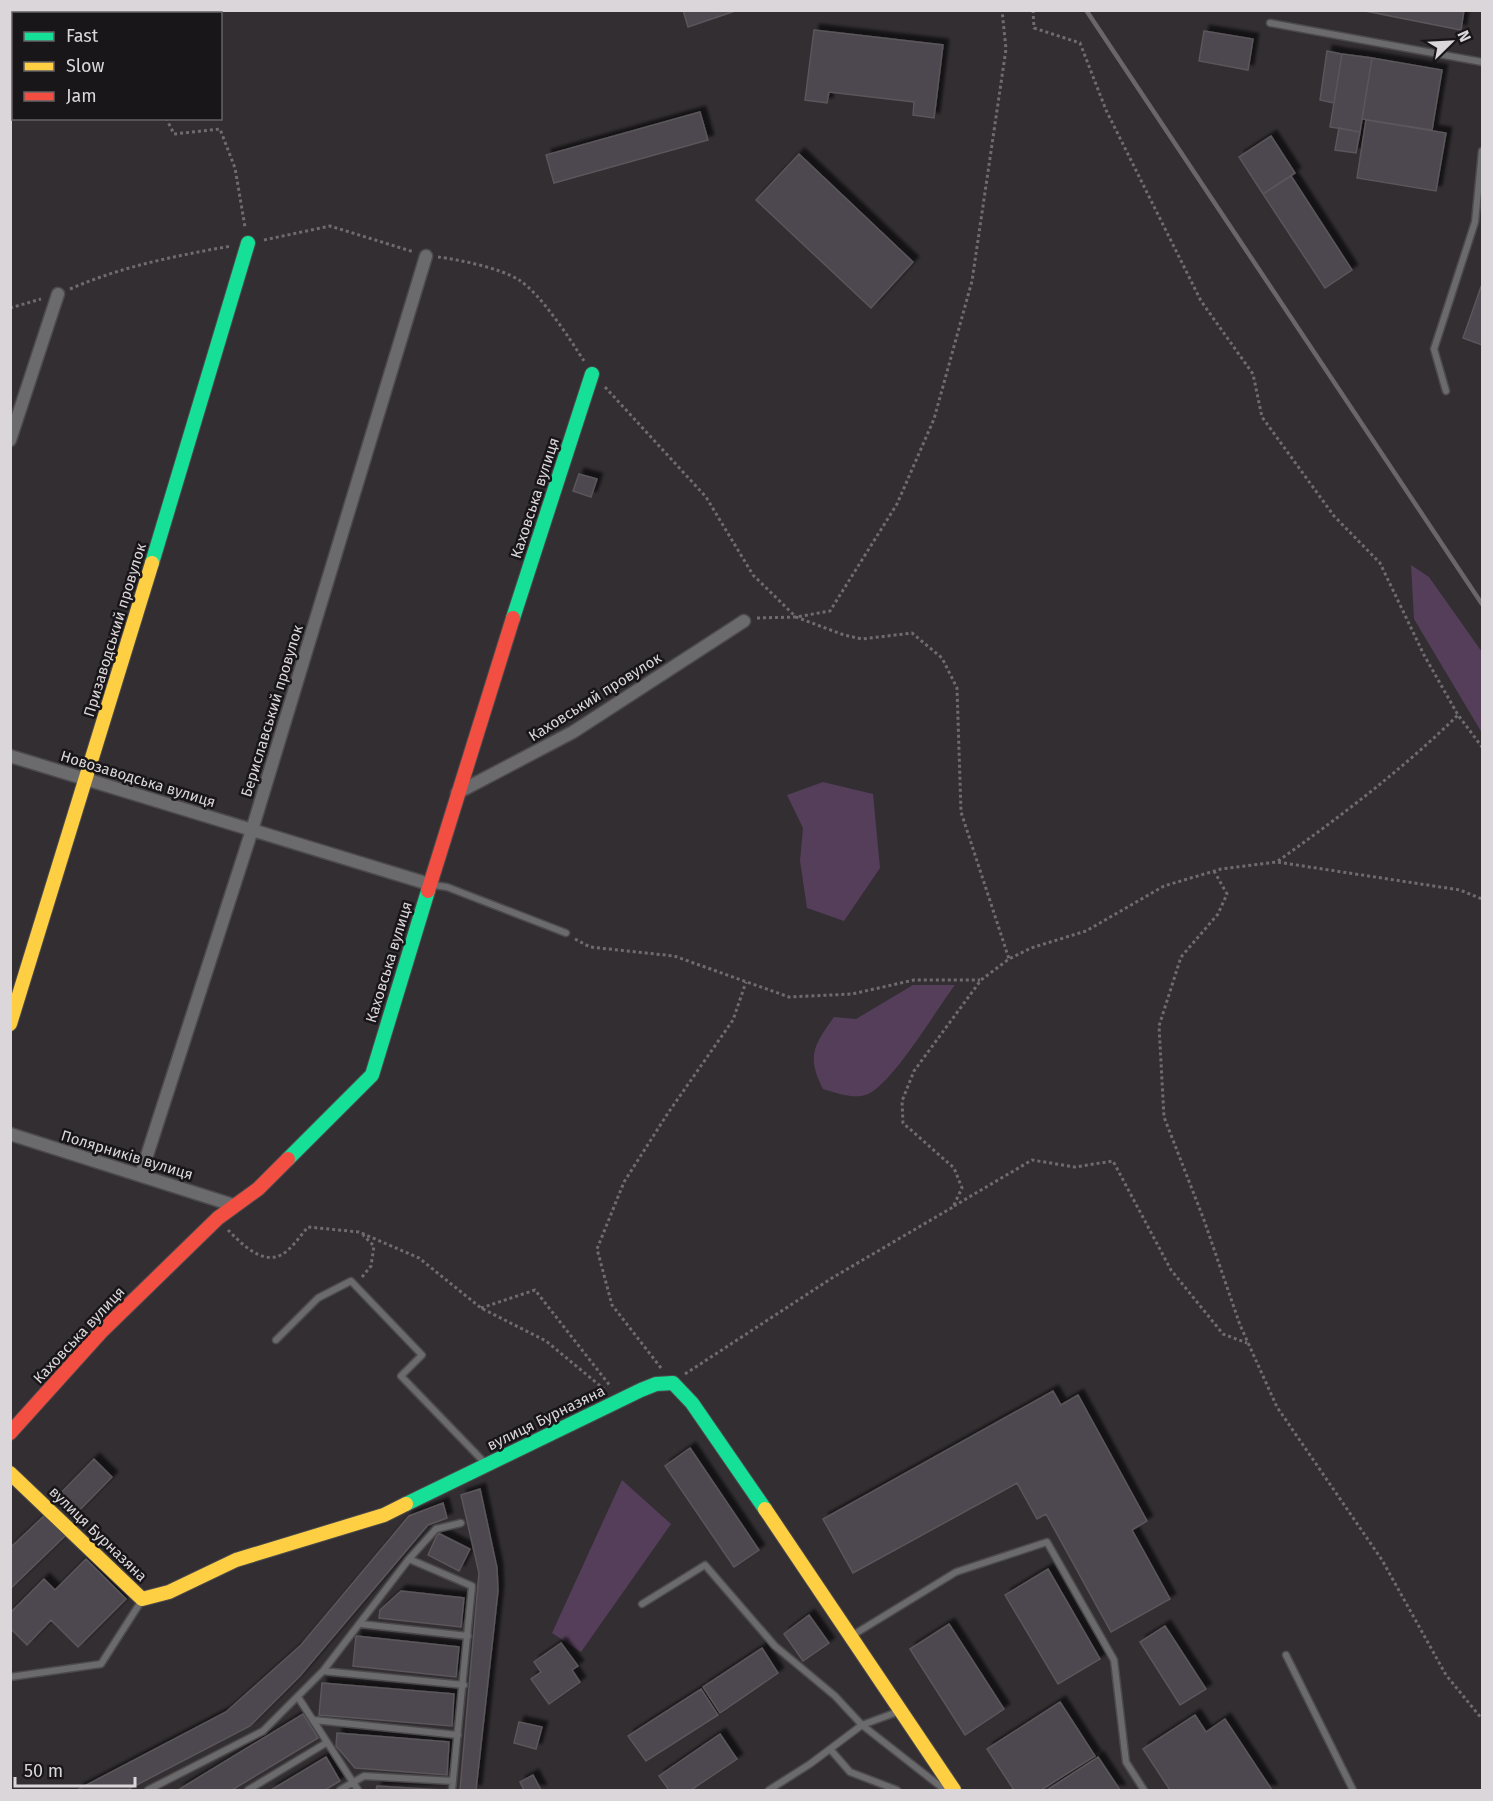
<svg xmlns="http://www.w3.org/2000/svg" width="1493" height="1801" font-family="'Fira Sans',sans-serif">
<style>
.green{fill:#553e59}
.building{fill:#4e464f;stroke:#5a575a;stroke-width:1.5;filter:url(#shadow)}
.lines{fill:none;stroke-linecap:round;stroke-linejoin:round}
.lane-casing{stroke:#4c4a4c;stroke-width:9}
.street-casing{stroke:#4c4a4c;stroke-width:15}
.fast-casing{stroke:#4c4a4c;stroke-width:16}
.slow-casing{stroke:#4c4a4c;stroke-width:16}
.jam-casing{stroke:#4c4a4c;stroke-width:16}
.path{stroke:#6e6c6e;stroke-width:3;stroke-dasharray:3 3;stroke-linecap:butt}
.lane{stroke:#6b6a6c;stroke-width:6}
.street{stroke:#6b6a6c;stroke-width:12}
.fast{stroke:#16e098;stroke-width:14}
.slow{stroke:#ffcf43;stroke-width:14}
.jam{stroke:#f24e42;stroke-width:14}
.rail{stroke:#696769;stroke-width:4.5}
.labels{text-anchor:middle;stroke-width:5;stroke-linejoin:round;paint-order:stroke}
.street-label{font-size:15px;fill:#dad6da;stroke:#191619}
</style>
<defs>
<filter id="shadow"><feDropShadow dx="5.5" dy="-5.5" stdDeviation="1.5" flood-color="#0009"/></filter>
</defs>
<rect width="100%" height="100%" fill="#322e32"/>
<path class="green" d="M1411,565L1429,577L1482,652V733L1414,619Z
M823,782L873,794L880,868L844,921L807,908L800,861L803,828L787,795Z
M913,985H955C936,1010 893,1083 868,1094C855,1100 836,1093 823,1089C806,1056 814,1045 834,1017L856,1019Z
M622,1480L671,1524L581,1652L552,1633Z"/>
<path class="building" d="M19,10H97L98,14H14V111L10,112V13Z
M124,10H218L208,14H125Z
M683,10H738L688,27Z
M1360,10H1464L1461,30Z
M814,30L943,45L934,118L913,115L914,102L829,92L827,103L805,100Z
M1204,31L1253,39L1248,70L1199,61Z
M1327,51L1342,54L1334,103L1320,100Z
M1342,54L1372,58L1360,132L1330,127Z
M1372,58L1442,70L1432,130L1362,119Z
M700,112L708,140L554,183L546,155Z
M1366,120L1446,133L1436,191L1357,178Z
M1339,128L1360,132L1356,153L1335,150Z
M1271,136L1295,173L1263,194L1239,157Z
M799,154L913,262L871,308L756,200Z
M1291,176L1352,270L1325,288L1263,194Z
M1482,284V345L1463,338Z
M579,474L597,479L591,497L573,491Z
M1053,1391L1061,1405L1078,1395L1147,1521L1132,1530L1170,1599L1111,1632L1046,1514L1037,1519L1017,1483L853,1573L823,1519Z
M690,1448L759,1550L734,1567L665,1466Z
M94,1459L112,1477L72,1518L54,1500Z
M480,1489L497,1568L498,1591L476,1790H460L479,1573L461,1495Z
M443,1503L447,1518L428,1525L300,1676L250,1726L127,1790H77L226,1712L301,1645L409,1516Z
M47,1513L67,1534L11,1588L10,1548Z
M438,1533L470,1549L459,1571L428,1555Z
M86,1559L126,1599L78,1647L51,1620L27,1645L10,1628V1613L44,1579L55,1590Z
M1048,1569L1100,1659L1058,1684L1005,1595Z
M401,1591L464,1598L461,1627L379,1618L380,1610Z
M809,1615L829,1643L803,1661L784,1634Z
M949,1624L1004,1709L965,1735L910,1649Z
M1165,1626L1206,1689L1180,1705L1140,1642Z
M356,1636L459,1647L456,1677L353,1666Z
M561,1643L578,1666L572,1670L580,1682L549,1704L531,1679L541,1672L534,1662Z
M762,1648L778,1673L720,1713L703,1687Z
M322,1683L454,1694L452,1726L319,1715Z
M701,1689L718,1715L646,1761L628,1736Z
M1060,1702L1095,1756L1041,1790H1014L987,1749Z
M303,1714L318,1738L232,1790H178Z
M1195,1715L1206,1732L1225,1719L1272,1790H1170L1143,1749Z
M519,1722L542,1727L536,1749L514,1743Z
M337,1733L449,1742L447,1775L355,1768L336,1746Z
M720,1734L737,1759L691,1790H669L659,1776Z
M326,1757L340,1781L325,1790H271Z
M1098,1757L1120,1790H1047Z
M533,1775L541,1790H524L520,1782Z
M377,1786L442,1790H376Z"/>
<g class="lines">
<g class="lane-casing">
<path id="lane" d="M1270,23L1482,62
M1446,391L1434,349L1475,222L1482,151
M433,885L447,887L566,933
M276,1340L318,1298L351,1281L422,1355L401,1376L485,1463
M409,1559L436,1529L461,1523
M642,1604L705,1565L775,1646L835,1696L862,1725L945,1790
M361,1624L468,1636
M853,1635L956,1572L1047,1542L1114,1660L1126,1762L1144,1790
M1286,1655L1353,1790
M323,1671L464,1685
M10,1677L101,1664L142,1600
M298,1697L358,1790
M314,1720L458,1735
M830,1749L850,1772L897,1790
M148,1790L263,1731L323,1671L409,1559L472,1586L452,1790
M248,1790L326,1743
M340,1790L364,1776L453,1781
M769,1790L810,1764L862,1725L900,1711"/>
</g>
<g class="street-casing">
<path id="street" d="M10,440L58,294
M10,756L429,884
M457,793L573,732L744,621
M10,1134L233,1205
M141,1174L252,830L426,256"/>
</g>
<g class="fast-casing">
<path id="fast" d="M152,563L248,243
M513,618L592,374
M288,1159L372,1075L428,891
M406,1504L641,1390L656,1384L673,1383L692,1403L765,1509"/>
</g>
<g class="slow-casing">
<path id="slow" d="M10,1024L152,563
M10,1473L142,1599L169,1592L236,1560L384,1515L406,1504
M765,1509L954,1790"/>
</g>
<g class="jam-casing">
<path id="jam" d="M428,891L513,618
M10,1433L101,1332L218,1218L258,1189L288,1159"/>
</g>
<path class="path" d="M116,10L118,14
M1033,10L1034,28L1080,43L1106,110L1201,301L1253,374L1262,417L1334,516L1380,563L1424,655L1458,715L1482,747
M166,118L174,134L220,129L235,168L245,227
M264,240L330,226L414,252
M438,257C461,260 500,268 519,280C541,294 570,339 584,361
M70,289C123,266 175,256 231,246
M10,308L41,299
M605,387L706,497L753,575L796,617L844,635L862,639L912,633L942,658L957,688L961,812L1009,959
M757,618L796,617L830,611L897,504L934,419L972,281L1006,49L1002,10
M1278,861C1341,816 1403,769 1458,715
M1214,871L1227,894L1218,914L1181,957L1159,1026L1164,1117L1204,1220L1240,1325L1277,1407L1382,1560L1446,1675L1482,1719
M575,939L590,947L674,956L789,997L852,994L914,980H980
M954,1206L1032,1160L1075,1167L1113,1161L1171,1270L1223,1334L1247,1343
M228,1230C240,1242 261,1265 281,1255C291,1250 300,1236 308,1227L359,1232L419,1258L481,1308L546,1341L604,1389
M362,1277L371,1266L374,1246L363,1235
M481,1308L535,1290L611,1387
M661,1368L612,1305L597,1249L624,1182L668,1113L733,1020L746,982
M685,1374L832,1278L953,1207L962,1188L954,1168L903,1123L902,1101L914,1071L981,980L1009,959L1031,948L1086,931L1164,886L1221,869L1277,862L1460,890L1482,899"/>
<use href="#lane" class="lane"/>
<use href="#street" class="street"/>
<use href="#fast" class="fast"/>
<use href="#slow" class="slow"/>
<use href="#jam" class="jam"/>
<path class="rail" d="M1086,10L1482,604"/>
</g>
<g class="labels">
<g class="street-label">
<text transform="translate(535 498) rotate(-72)" y="5">Каховська вулиця</text>
<text transform="translate(115 630) rotate(-73)" y="5">Призаводський провулок</text>
<text transform="translate(595 697) rotate(-32)" y="5">Каховський провулок</text>
<text transform="translate(272 711) rotate(-73)" y="5">Бериславський провулок</text>
<text transform="translate(138 779) rotate(17)" y="5">Новозаводська вулиця</text>
<text transform="translate(389 962) rotate(-73)" y="5">Каховська вулиця</text>
<text transform="translate(127 1155) rotate(17)" y="5">Полярників вулиця</text>
<text transform="translate(79 1335) rotate(-47)" y="5">Каховська вулиця</text>
<text transform="translate(546 1418) rotate(-26)" y="5">вулиця Бурназяна</text>
<text transform="translate(98 1534) rotate(44)" y="5">вулиця Бурназяна</text>
</g>
</g>
<rect width="1493" height="1801" fill="none" stroke="#dad6da" stroke-width="24"/>
<rect x="12" y="12" width="210" height="108" fill="#191619" stroke="#666366" stroke-width="1.5"/>
<rect x="24" y="32" width="30" height="9" fill="#16e098" stroke="#666366" stroke-width="1.5"/>
<text x="66" y="42" font-size="18" fill="#dad6da">Fast</text>
<rect x="24" y="62" width="30" height="9" fill="#ffcf43" stroke="#666366" stroke-width="1.5"/>
<text x="66" y="72" font-size="18" fill="#dad6da">Slow</text>
<rect x="24" y="92" width="30" height="9" fill="#f24e42" stroke="#666366" stroke-width="1.5"/>
<text x="66" y="102" font-size="18" fill="#dad6da">Jam</text>
<g transform="translate(1451 42) rotate(66)" stroke="#191619" stroke-width="4.5" paint-order="stroke">
<path d="M0-4.5L10 22L0 15L-10 22Z" fill="#dad6da"/>
<text y="-9" font-size="16" font-weight="bold" text-anchor="middle" fill="#dad6da">N</text>
</g>
<path d="M15 1777v9h120v-9" fill="none" stroke="#dad6da" stroke-width="3"/>
<text x="24" y="1777" font-size="18" fill="#dad6da" stroke="#191619" stroke-width="4.5" paint-order="stroke">50 m</text>
</svg>
